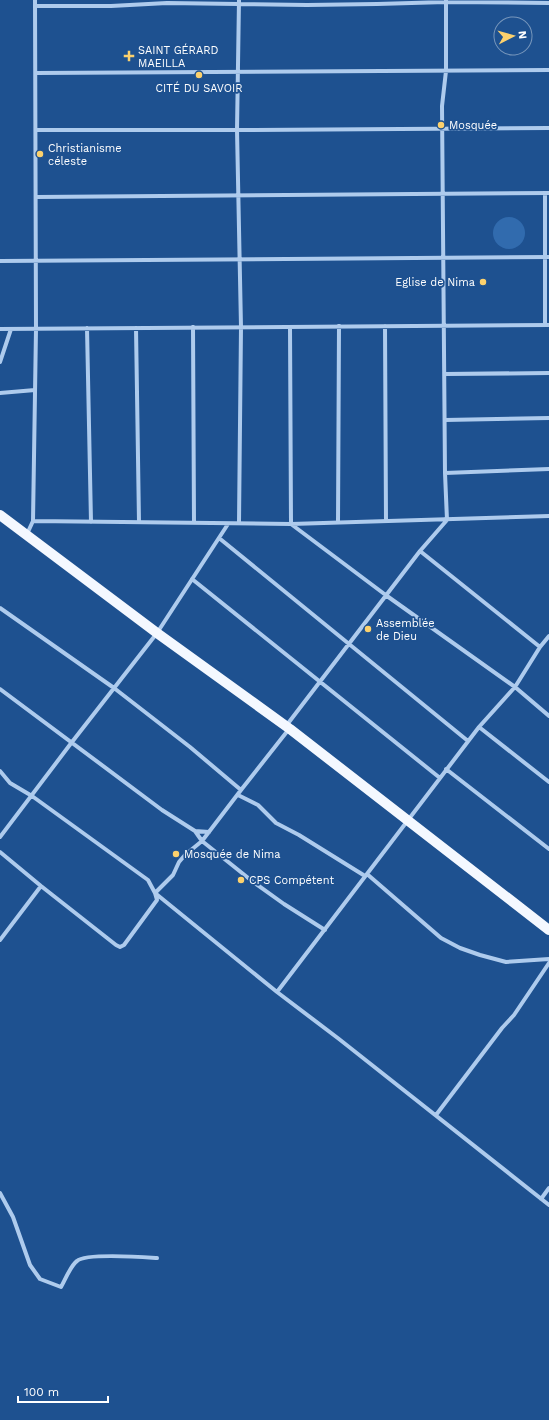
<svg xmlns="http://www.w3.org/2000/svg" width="549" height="1420" font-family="'Work Sans',sans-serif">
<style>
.green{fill:#316bae}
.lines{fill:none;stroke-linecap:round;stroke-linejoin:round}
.minor{stroke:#aecbed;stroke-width:4}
.primary{stroke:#f4f8ff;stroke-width:10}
.poi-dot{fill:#fcd16d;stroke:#1e5190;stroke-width:1.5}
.labels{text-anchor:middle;stroke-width:3.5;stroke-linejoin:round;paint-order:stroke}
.poi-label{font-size:11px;fill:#fff;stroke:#1e5190;text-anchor:start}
</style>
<rect width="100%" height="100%" fill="#1e5190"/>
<path class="green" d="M493 233a16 16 0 1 1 32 0a16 16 0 1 1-32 0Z"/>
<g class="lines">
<path class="minor" d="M35,6H111L167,3L307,5L377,4L446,2L549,3
M36,73L549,70
M36,130H237L549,128
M36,197L549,193
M0,261L549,257
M545,325V193
M385,326L386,521
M193,327L194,523
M290,327L291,524L387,596L515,687L549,716
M87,328L91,522
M136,328L139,522
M0,329L549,325
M0,362L11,329
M445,374L549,373
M0,393L35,390
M445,420L549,418
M445,473L549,469
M33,521L291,524L549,516
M239,523L241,327L237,130L239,0
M338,523L339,326
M27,534L33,521L36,329L35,0
M219,538L468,741
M420,551L540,647
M192,579L440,778
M0,608L114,688L190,747L241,790L289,729
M0,689L162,810L195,831L202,841L185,855L179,862L173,875L155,893L277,992L339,1039L549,1205
M286,726L420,551L447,520L445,473L442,106L446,71V0
M479,727L549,782
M446,769L549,849
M0,771L10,783L32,796L148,880L155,893L157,900L124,945L120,947L116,945L41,886L0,852
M241,790L202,841L252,881L284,904L325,930
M238,795L258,805L276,823L299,835L365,876
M195,831L209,832
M0,837L72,742L157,633L228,524
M367,874L441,938L460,948L480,955L506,962L549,959
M0,940L41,886
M277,992L479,727L515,687L540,647L549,636
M436,1115L502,1028L514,1015L549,963
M0,1193L13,1217L30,1265L40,1279L61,1287C65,1280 71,1265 77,1261C86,1253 142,1257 157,1258
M541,1199L549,1188"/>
<path class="primary" d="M0,515L157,633L290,729L549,930"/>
</g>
<g class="poi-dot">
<path d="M127 50h4v4h4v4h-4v4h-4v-4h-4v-4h4z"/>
<circle cx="199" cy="75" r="4"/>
<circle cx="441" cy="125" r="4"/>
<circle cx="40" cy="154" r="4"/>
<circle cx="483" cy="282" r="4"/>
<circle cx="368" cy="629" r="4"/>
<circle cx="176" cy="854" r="4"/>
<circle cx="241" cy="880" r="4"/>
</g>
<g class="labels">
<g class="poi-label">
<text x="138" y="54">SAINT GÉRARD<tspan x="138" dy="13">MAEILLA</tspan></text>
<text x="199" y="92" text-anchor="middle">CITÉ DU SAVOIR</text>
<text x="449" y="129">Mosquée</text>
<text x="48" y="152">Christianisme<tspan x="48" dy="13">céleste</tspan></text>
<text x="475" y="286" text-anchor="end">Eglise de Nima</text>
<text x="376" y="627">Assemblée<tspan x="376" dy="13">de Dieu</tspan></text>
<text x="184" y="858">Mosquée de Nima</text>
<text x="249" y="884">CPS Compétent</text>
</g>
</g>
<g transform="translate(513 36) rotate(84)"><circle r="19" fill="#1e5190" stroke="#7897bc"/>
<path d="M0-3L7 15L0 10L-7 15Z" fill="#fcd16d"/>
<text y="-6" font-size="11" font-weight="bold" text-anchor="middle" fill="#ffffff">N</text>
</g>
<path d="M18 1396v6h90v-6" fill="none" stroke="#ffffff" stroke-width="2"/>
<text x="24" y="1396" font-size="12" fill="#ffffff" stroke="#1e5190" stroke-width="3" paint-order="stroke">100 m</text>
</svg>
